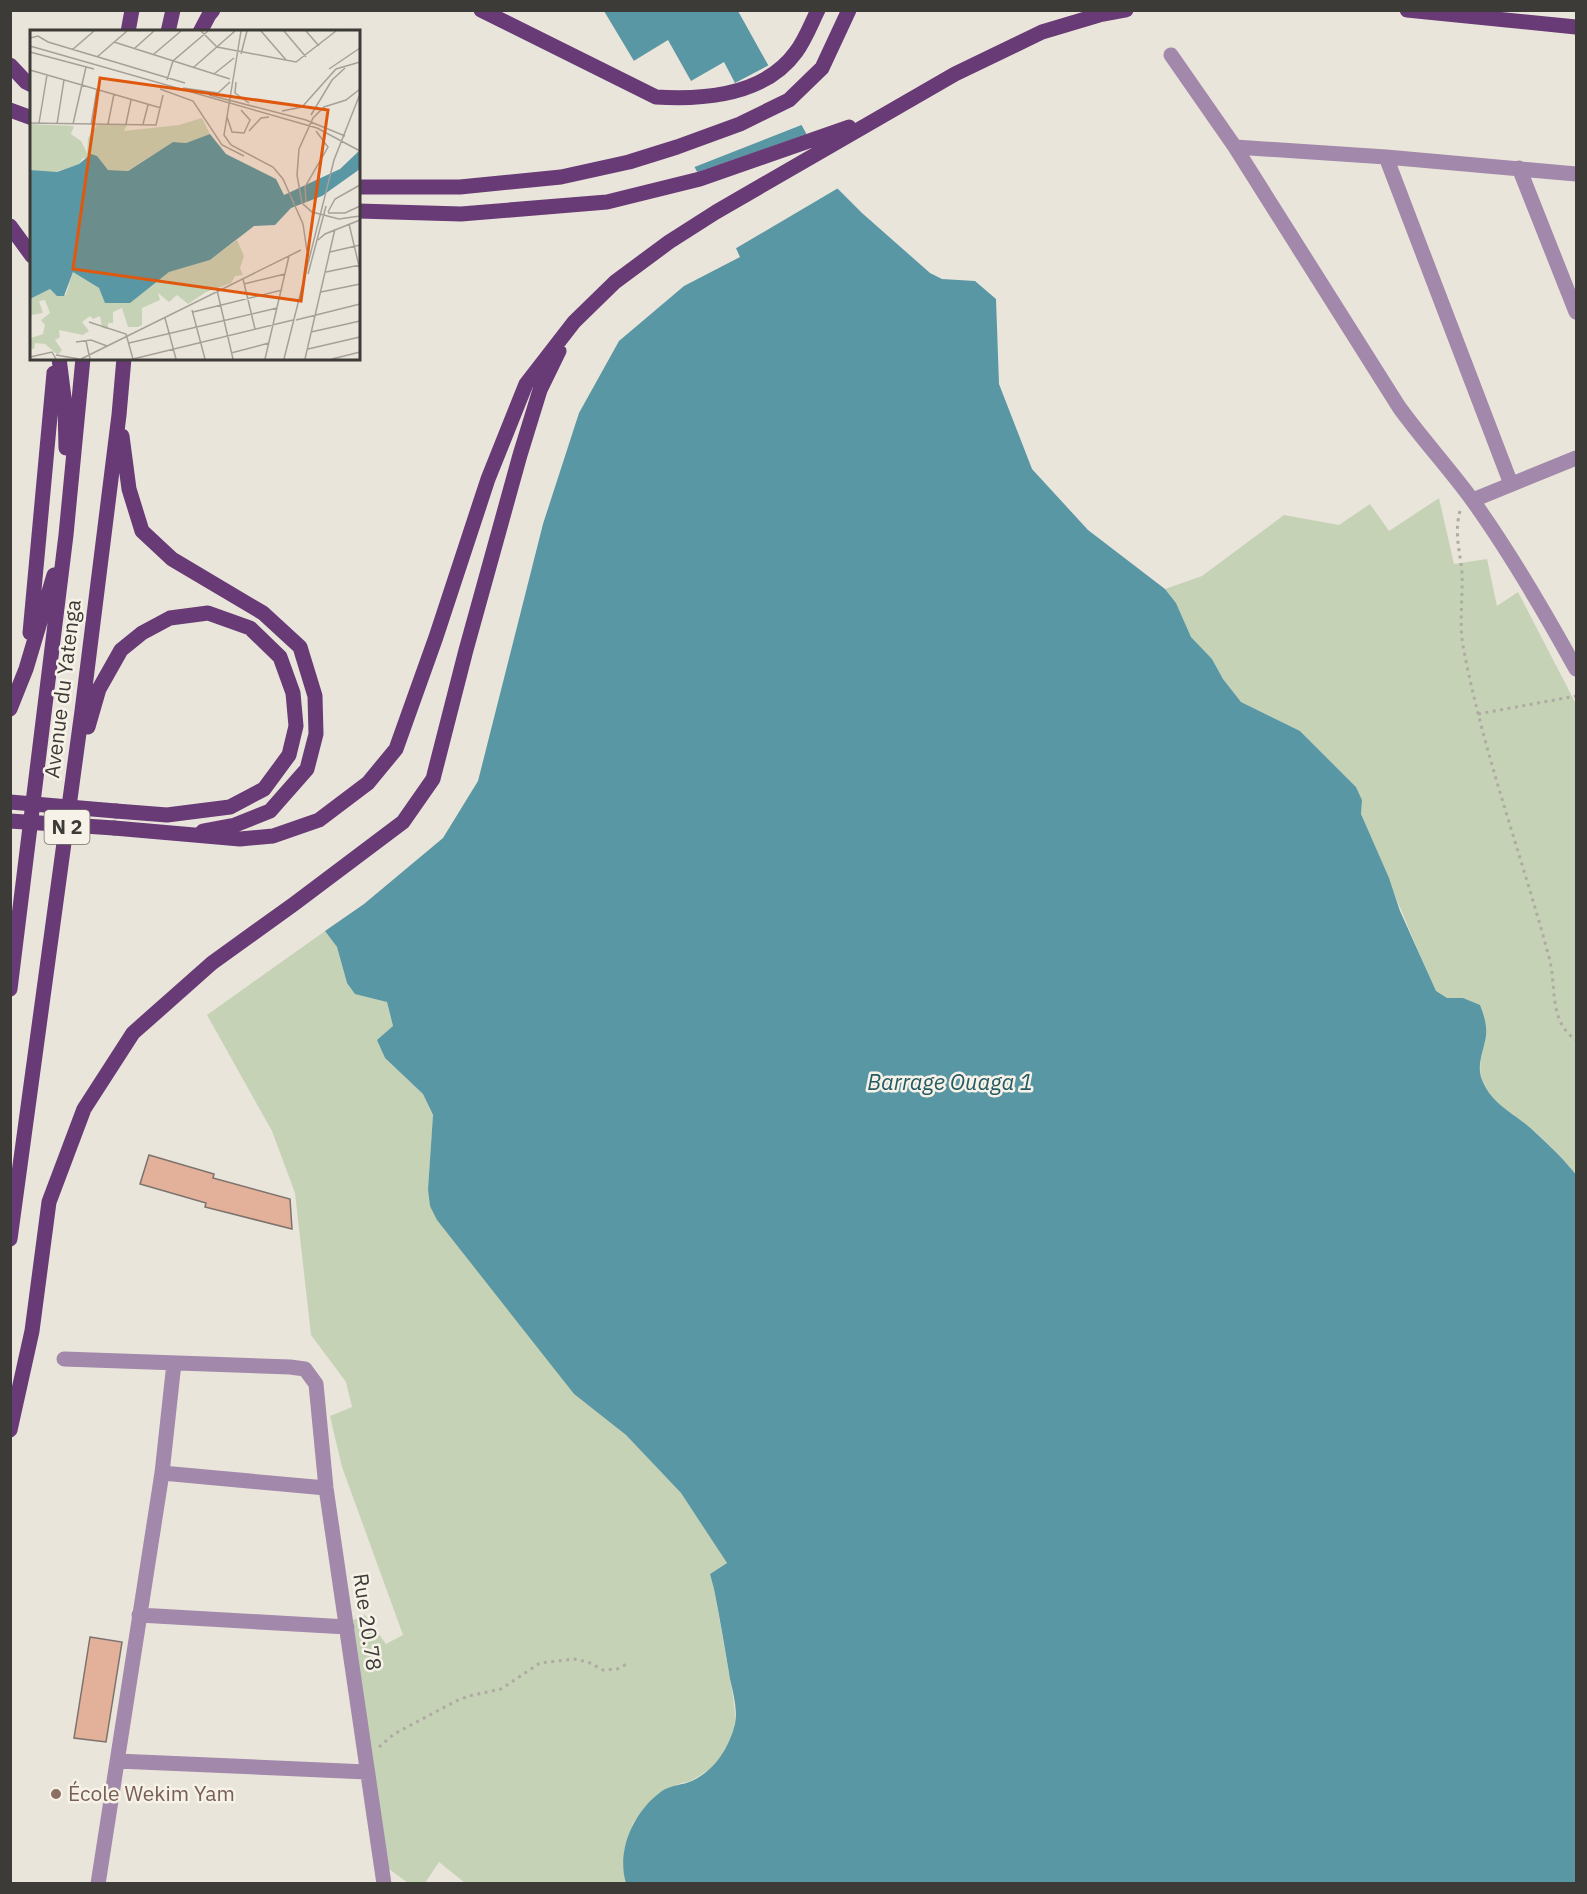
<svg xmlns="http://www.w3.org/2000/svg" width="1587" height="1894" font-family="'IBM Plex Sans',sans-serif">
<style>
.green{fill:#c6d2b6}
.water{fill:#5897a3}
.pier{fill:#eae5db}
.building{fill:#e3b199;stroke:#7c726d;stroke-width:1.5}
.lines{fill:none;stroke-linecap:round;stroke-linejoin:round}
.path{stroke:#afaba3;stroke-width:3;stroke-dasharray:3 4.5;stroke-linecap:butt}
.minor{stroke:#a288aa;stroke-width:15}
.major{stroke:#683a76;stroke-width:15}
.major-bridge{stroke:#683a76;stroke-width:15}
.education-dot{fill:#8d6e63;stroke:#f7f2e8;stroke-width:2}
.labels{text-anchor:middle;stroke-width:5;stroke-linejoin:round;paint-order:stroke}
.shield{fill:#f7f2e8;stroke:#75726c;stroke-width:1.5}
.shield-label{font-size:20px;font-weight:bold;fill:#3d3b37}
.street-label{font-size:21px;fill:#3d3b37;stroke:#f7f2e8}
.education-label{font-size:21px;fill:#785e54;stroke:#f7f2e8;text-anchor:start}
.water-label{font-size:22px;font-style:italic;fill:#255b64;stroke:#f7f2e8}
.inset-road{fill:none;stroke:#a5a199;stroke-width:1.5}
.view{fill:#df580e;fill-opacity:0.15;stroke:#df580e;stroke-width:3}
.inset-edge{fill:none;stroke:#3d3b37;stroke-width:3}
</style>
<rect width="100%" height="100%" fill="#eae5db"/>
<path class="green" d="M1439,498L1454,564L1487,559L1497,606L1518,592L1576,704V1175C1568,1163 1540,1135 1528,1126C1510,1112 1486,1100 1481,1076C1478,1063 1484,1047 1486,1035L1463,998H1447L1436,992C1410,933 1386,873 1361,814L1362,800L1356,787L1300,731L1241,702L1223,679L1212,659L1191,637L1176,603L1165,589L1202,576L1284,515L1339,525L1370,504L1389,531Z
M325,931L337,947L347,983L387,1002L393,1026L378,1040L385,1058L423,1094L433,1116L428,1189L529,1335L574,1394L626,1435L681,1493L727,1563L710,1574L714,1589L733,1696L736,1722L727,1749L710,1769L691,1781L678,1784L646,1806L633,1823L624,1850L626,1883H465L439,1862L425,1883H408L385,1866L353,1620L365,1615L386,1644L403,1635L342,1467L330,1416L352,1407L346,1382L311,1335L295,1193L272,1131L207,1015Z"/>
<path class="water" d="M604,11H738L836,187L862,213L930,273L942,279L975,281L996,299L999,384L1032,469L1088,530L1165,589L1176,603L1191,637L1212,659L1223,679L1241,702L1300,731L1356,787L1362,800L1361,814L1389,878L1400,911L1436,991L1447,998H1463L1480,1005C1484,1015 1487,1025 1486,1036C1484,1049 1477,1064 1481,1077C1489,1102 1510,1111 1528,1126C1540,1136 1568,1163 1576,1175V1883H626C616,1850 634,1811 662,1791C671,1785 683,1785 692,1781C715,1770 729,1748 735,1724C738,1711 733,1692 730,1679C725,1649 720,1619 714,1589L710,1574L727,1563L681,1493L626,1435L574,1394L437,1220L430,1206L428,1189L433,1115L423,1094L385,1058L377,1040L393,1026L387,1002L355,994L347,983L337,947L325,931L364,904L443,838L478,781L543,524L579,413L619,341L684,286L740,257L726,226L670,121Z"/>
<path class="pier" d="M668,40L691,81L724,62L735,83L771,64L804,124L692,168L632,62Z
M810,133L840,187L733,250L695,173Z"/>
<path class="building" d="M149,1155L214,1174L213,1178L290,1199L292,1229L205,1207L206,1203L140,1184Z
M90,1637L122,1642L106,1742L74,1738Z"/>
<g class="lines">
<path class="path" d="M1460,511C1454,533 1460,551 1462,573C1463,598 1459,622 1463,646C1483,752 1521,853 1549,957C1557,986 1548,1021 1576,1040
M1478,714L1576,696
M379,1747L394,1734L456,1701L469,1696L501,1689L540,1663L574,1659L588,1662L603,1670L617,1669L629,1663"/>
<path class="minor" d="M1171,55L1235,147L1399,407C1422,439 1449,468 1473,501C1511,554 1544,611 1576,669
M1235,147L1386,157L1576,174
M1386,157L1511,484
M1519,168L1576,312
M1473,500L1576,458
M64,1359L290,1367L305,1369L316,1384L326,1488L384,1884
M162,1473L326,1488
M139,1615L347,1627
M117,1761L367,1772
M98,1884L162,1473L174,1363"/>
<path class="major" d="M481,10L656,97C704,100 765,95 796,52C805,40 811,24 818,10
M1407,10L1576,27
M128,32L132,10
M168,32L173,10
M200,32L209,15L213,10
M10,65L26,82L32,85
M10,110L32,118
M358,187H460L561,177L629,162L677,147L740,124L789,100L822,68L849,10
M358,211L461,214L607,202L700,179L849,127
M10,226L32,256
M59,358L65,406L66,448
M122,436L129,489L142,531L172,559L263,613L300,647L315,696L316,734L307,769L270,811L235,825L203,831
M30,633L54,373
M10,709L26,669L54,575
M88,727L99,689L121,650L142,633L170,618L208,613L250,628L280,657L293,693L296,726L289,755L264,789L230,807L167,815L116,811
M114,828L240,839L273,836L319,820L368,783L396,749L436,637L488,479L526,384L574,322L615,282L669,242L716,212L955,74L1042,32L1099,15L1126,10
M10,989L66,535L83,358
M10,1239L82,711L119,415L124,358
M10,1430L32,1331L49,1202L84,1109L133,1033L212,963L294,904L403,822L433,779L466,650L520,455L540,390L559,351"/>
<path class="major-bridge" d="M10,802L116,811
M10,821L114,828"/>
</g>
<circle class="education-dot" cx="56" cy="1794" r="6"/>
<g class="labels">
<rect class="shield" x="44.5" y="810" width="45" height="34" rx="4.5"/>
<g class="shield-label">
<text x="67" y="834">N 2</text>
</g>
<g class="street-label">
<text transform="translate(63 689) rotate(-83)" y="7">Avenue du Yatenga</text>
<text transform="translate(367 1622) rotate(82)" y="7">Rue 20.78</text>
</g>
<g class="education-label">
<text x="68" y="1801">École Wekim Yam</text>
</g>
<g class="water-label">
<text x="950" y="1090">Barrage Ouaga 1</text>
</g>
</g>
<g transform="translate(30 30)">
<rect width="330" height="330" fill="#eae5db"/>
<path d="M172,88L180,104L156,113L143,112L97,141L78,140L72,133L53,128L49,134L23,143L0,140V94L44,96L41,104L51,111L57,123L58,108L67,95H97L94,101L149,95ZM207,210L214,226L210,238L213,245L205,246L201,253L176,262L158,274L147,265L139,272L128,263L130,270L112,278V295L108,297H98L92,278L83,282V293H78V299L72,298L70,286L63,289L60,286L52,292L59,301L53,305L29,300L30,307L25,310L32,320L28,325L15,314L5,313L4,319H0L1,308L13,304L15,295L11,290L20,283L15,270L9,271L13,283L1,285L0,298V269L20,259L25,264L36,265L43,242L69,258L77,273H96L139,242L180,230Z" fill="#c6d2b6"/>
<path d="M180,104L196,124L246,149L254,165L310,139L330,120V139L292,166L261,178L245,195L224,196L180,230L139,242L100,273H75L69,258L43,242L34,266H27L20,259L0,269V140L27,142L49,134L61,124L67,126L78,140L98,141L143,112L156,113Z" fill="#5897a3"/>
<path class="inset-road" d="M171,1L187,17L266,32L306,1M211,1L194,105L201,115L243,137L253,149L273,194L277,221M231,1L256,30M254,1L276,27M276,1L289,16M0,8L8,6L18,12L155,53M84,12L200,49M0,16L287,98L330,121M105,18L124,1M42,20L64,1M0,22L64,39M124,24L151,1M211,24L217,1M67,27L97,1M164,37L205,1M299,39L330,18M0,40L131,78M184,44L204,28M137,50L143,31L178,1M206,52L205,63L219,73M153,58L188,63L200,52M130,59L163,71L192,115L214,126M330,59L316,70L294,77L283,88L269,119L267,145L272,173L282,182L309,189L330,186M179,65L276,90L315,106M252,81L272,77L306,39L330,32M281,85L302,50L315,38M197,87L202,102L214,103L220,90L211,80M0,93L126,95L133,65M9,93L17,45M27,94L34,50M43,94L56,37M78,94L84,64M96,94L101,70M113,94L118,75M61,95L67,59M219,101L231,88L239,87M276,172L275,157L298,117L286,101M298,182L305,169L330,155M298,183H315L330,176M319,194L330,240M288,210L295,204L330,190M300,222L330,215M296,242L330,235M278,244L296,176M213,249L225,299M214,254L255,244M187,260L203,329M291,262L330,254M162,280L175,329M163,282L252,260M135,288L146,329M266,290L330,274M59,292L96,304L103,329M281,302L330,291M56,311L60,329M46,312L61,310L77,316M99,313L247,278M278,319L330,307M201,323L239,313M26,325L49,329M0,327L22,322L26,329M51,329L271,220M103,329L263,290M235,329L259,226M254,329L304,130L330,64M275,329L305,199M302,329L330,322"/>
<path class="view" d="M70,48L298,80L271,271L43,239Z"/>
<rect width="330" height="330" class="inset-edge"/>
</g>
<rect width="1587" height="1894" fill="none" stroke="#3d3b37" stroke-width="24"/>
</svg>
